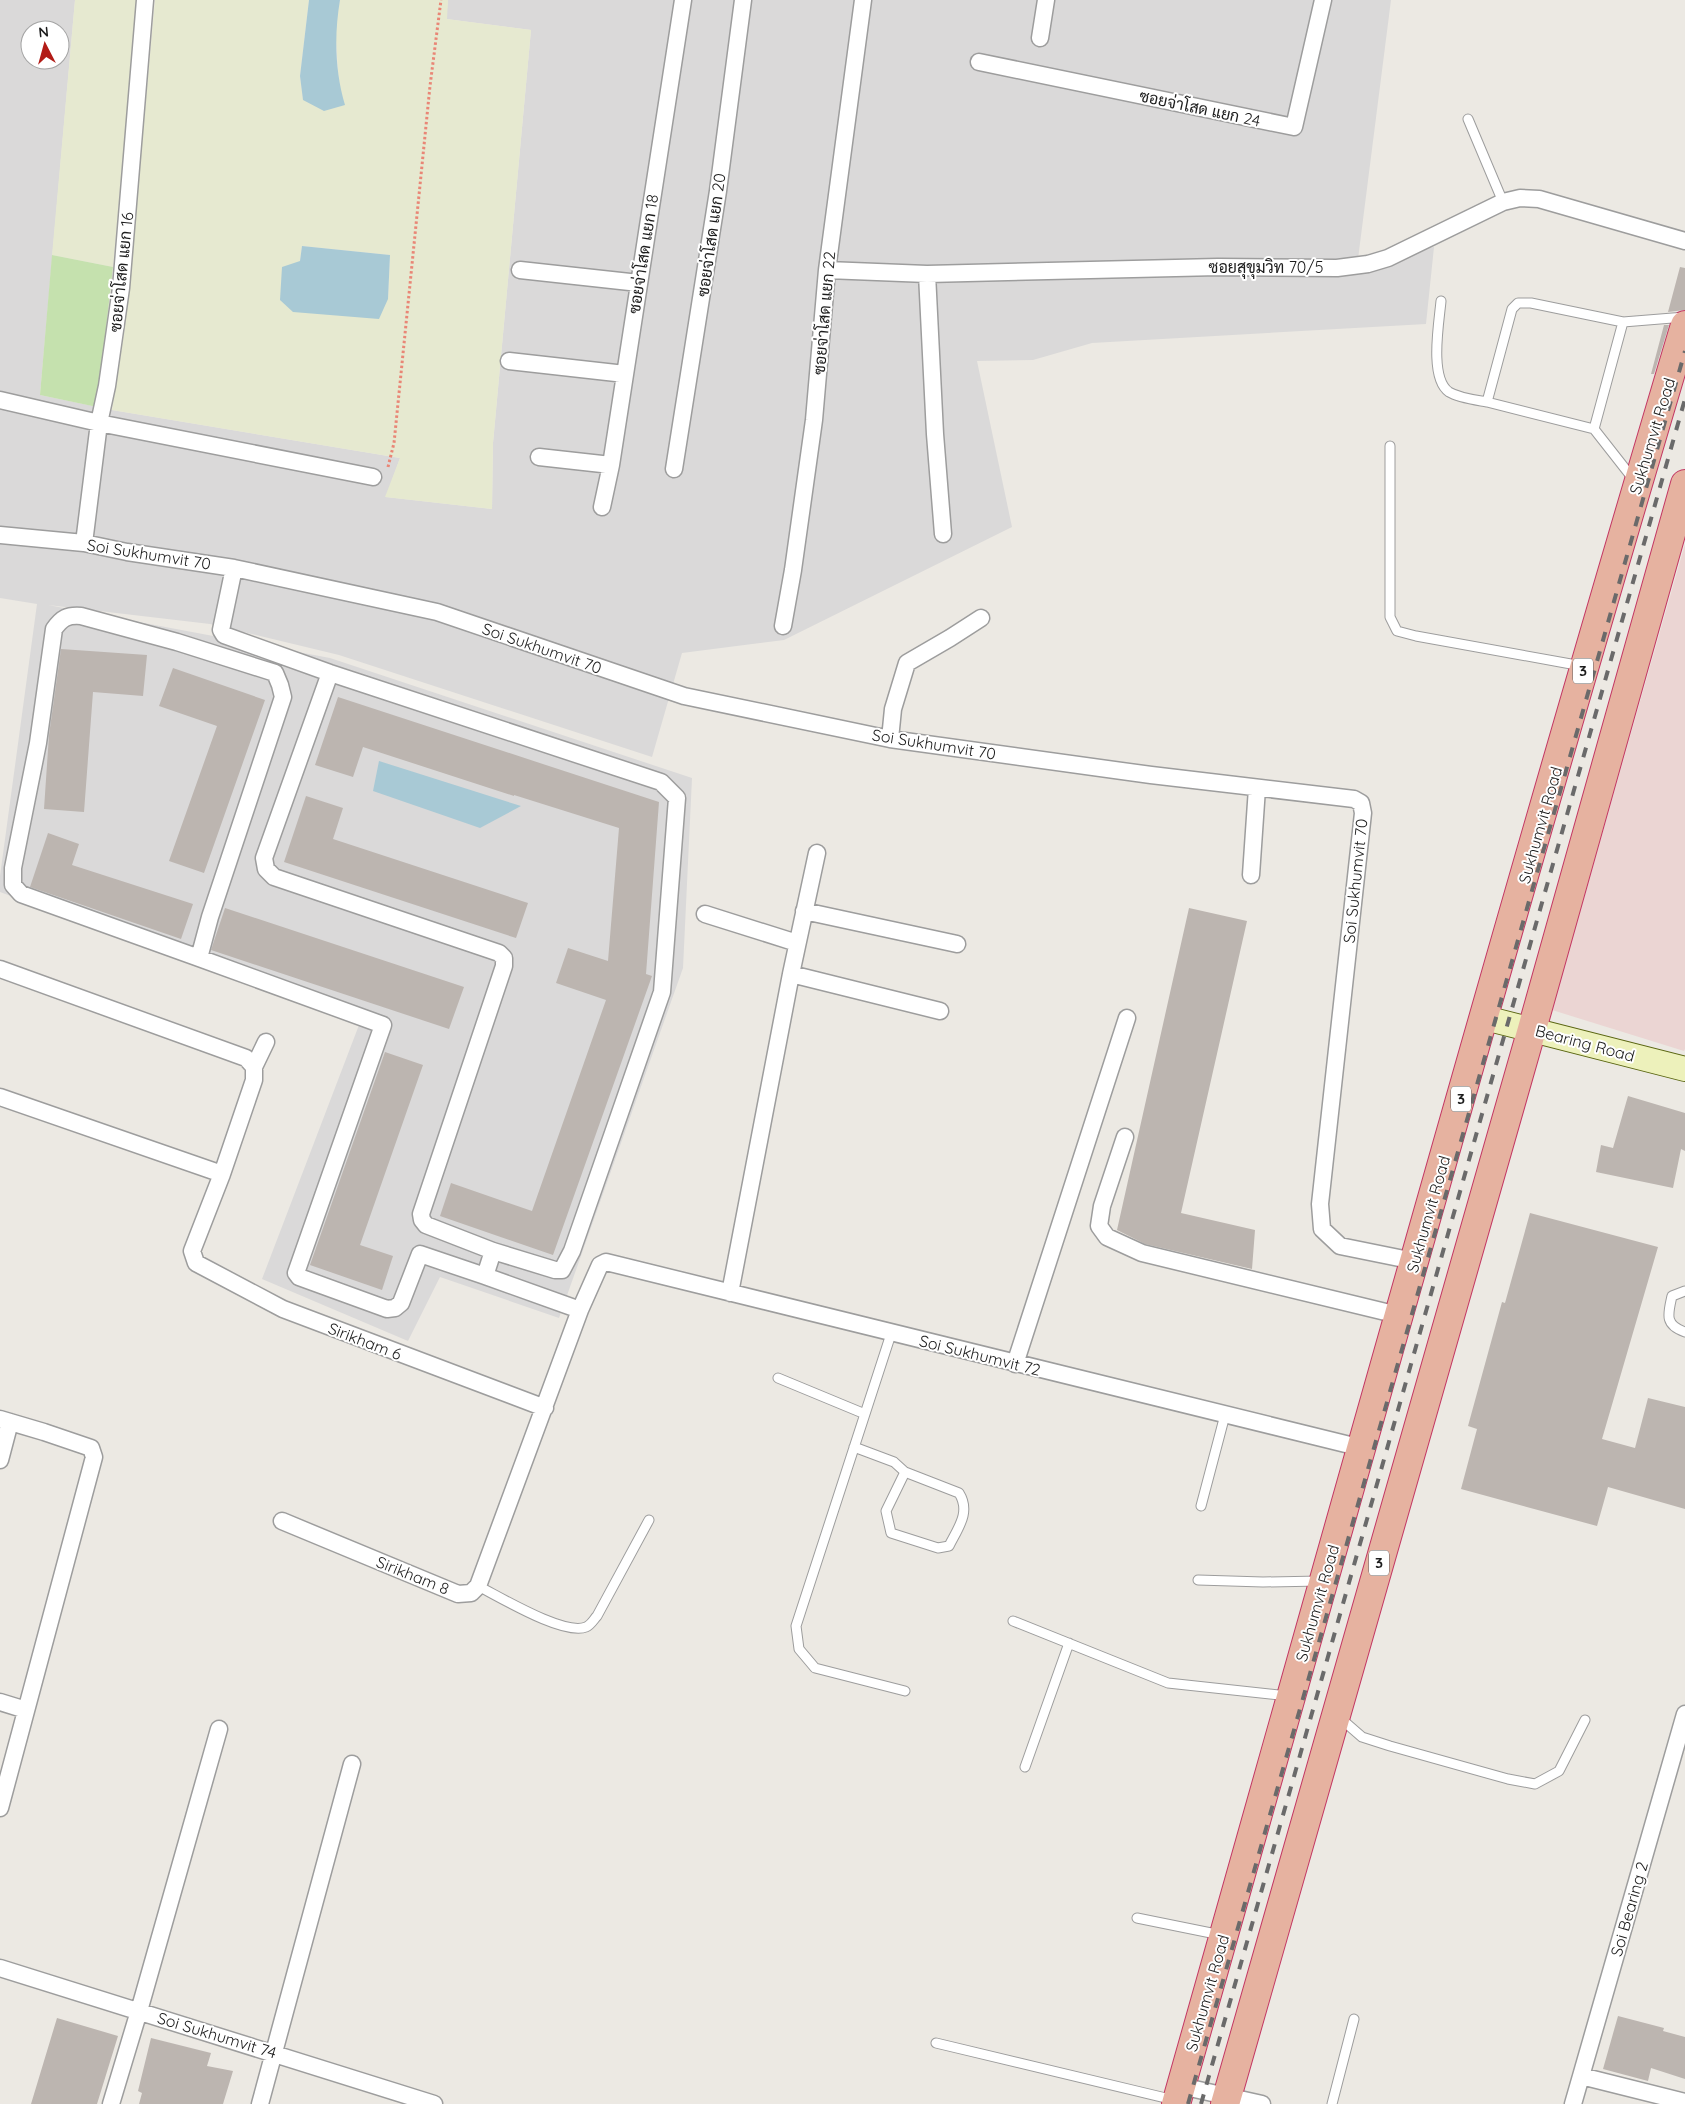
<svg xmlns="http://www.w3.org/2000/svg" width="1685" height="2104" font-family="Quicksand,Sarabun,sans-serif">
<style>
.residential{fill:#dad9d9;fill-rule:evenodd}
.commercial{fill:#ebd5d3}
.farmland{fill:#e6e9d0;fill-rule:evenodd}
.grass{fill:#c5e1ae}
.water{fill:#a8c9d5}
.building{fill:#bcb5b0}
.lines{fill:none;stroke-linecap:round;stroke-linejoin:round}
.service-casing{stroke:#9d9d9d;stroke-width:11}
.minor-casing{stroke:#9d9d9d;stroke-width:19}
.secondary-casing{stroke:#596510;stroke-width:26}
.trunk-casing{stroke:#c33763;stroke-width:30}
.path{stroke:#e98676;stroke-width:3;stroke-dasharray:2.5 2.5;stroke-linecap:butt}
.service{stroke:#fff;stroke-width:9}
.minor{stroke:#fff;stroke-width:16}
.secondary{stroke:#edf1bb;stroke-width:24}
.trunk{stroke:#e6b2a0;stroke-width:28}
.rail{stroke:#6a6a6a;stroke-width:4;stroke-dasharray:10 10;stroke-linecap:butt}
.labels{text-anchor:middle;stroke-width:4;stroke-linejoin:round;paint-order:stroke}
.shield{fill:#fff;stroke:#606060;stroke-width:1}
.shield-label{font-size:15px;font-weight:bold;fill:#1c1c1c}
.street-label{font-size:16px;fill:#1c1c1c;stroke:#fff}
</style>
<rect width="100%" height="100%" fill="#ece9e3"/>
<path class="residential" d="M0,0H75L40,395L112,410L400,458L386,497L492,509L493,443L531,30L446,19L448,0H1391L1358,259L1434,247L1426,324L1092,343L1033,360L977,361L1012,527L784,640L682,653L652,757L339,655L210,624L48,605L330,658L692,778L683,968L559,1318L440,1277L408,1341L262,1279L359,1025L0,892V876L37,604L0,598ZM30,30H60V60H30Z"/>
<path class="commercial" d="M1685,544V1049L1684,1051L1552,1010Z"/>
<path class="farmland" d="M75,0H137L113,267L52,255Z
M155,0H309L300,76L303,99L344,105L339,86L335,25L340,0H448L447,19L531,30L493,443L492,509L385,497L400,458L112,410L125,327ZM302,246L390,255L388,299L300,261Z"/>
<path class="grass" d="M52,255L113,267L97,407L40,395Z"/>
<path class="water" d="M309,0H340C334,35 335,72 345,105L324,111L303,100L300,76Z
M302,246L390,255L388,299L379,319L293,312L280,300L282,267L300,261Z
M379,761L521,806L480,828L373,791Z"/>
<path class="building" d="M1680,267L1685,268V310L1668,312Z
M1664,325H1669L1654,374H1651Z
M61,649L147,655L143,696L93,692L84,812L44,809L49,735Z
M173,668L265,700L204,873L169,861L217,726L159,706Z
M338,697L659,802L646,974L652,976L553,1255L440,1216L451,1183L532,1211L606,1000L556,983L568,948L608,961L619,828L514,795V796L363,747L353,777L315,765Z
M306,796L343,808L333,839L528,903L516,938L284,862Z
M48,833L79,844L72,865L193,904L181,939L30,887Z
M225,908L464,987L449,1029L211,950Z
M1189,908L1247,921L1181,1213L1255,1230L1252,1269L1145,1244L1117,1230Z
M385,1052L423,1065L360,1245L393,1256L382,1290L310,1265Z
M1628,1096L1685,1113V1151L1681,1149L1673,1188L1596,1172L1601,1145L1613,1148Z
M1530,1213L1658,1247L1602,1439L1635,1448L1648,1398L1685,1407V1509L1608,1487L1597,1526L1461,1489L1477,1429L1468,1426L1502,1302L1505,1303Z
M1618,2016L1664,2028L1663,2031L1685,2037V2079L1651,2068L1648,2081L1603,2069Z
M57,2018L118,2036L97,2104H31Z
M151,2038L211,2053L207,2066L233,2071L223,2104H139L142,2093L138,2091Z"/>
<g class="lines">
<g class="service-casing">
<path id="service" d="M1468,119L1503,202
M1441,301C1439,323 1429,378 1449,392C1459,398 1476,400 1487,402
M1594,429L1623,322
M1390,446V617L1397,631L1416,636L1582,666
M1634,480L1594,429L1487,402L1512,309L1518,303H1531L1623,322L1685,317
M1685,1291L1672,1296C1668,1314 1664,1325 1685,1332
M891,1334L796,1626L799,1649L815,1668L905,1691
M778,1378L865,1414
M854,1447L894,1462L905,1472L959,1493C971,1512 958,1528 949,1546L938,1548L891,1533L886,1511L905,1472
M1201,1506L1225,1415
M1198,1580L1263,1582L1320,1581
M478,1586C500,1597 564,1636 586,1627C591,1625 594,1619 597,1616L649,1520
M1013,1621L1168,1683L1288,1696
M1339,1717L1362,1737L1390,1746L1508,1779L1535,1784L1559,1771L1585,1720
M1025,1767L1069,1643
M1137,1918L1221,1935
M936,2043L1174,2100
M1332,2104L1354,2019"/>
</g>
<g class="minor-casing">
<path id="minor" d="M1040,38L1046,0
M979,62L1294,127L1323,0
M520,270L639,283
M827,270L927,274L1218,267L1337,268L1368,264L1388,258L1503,202L1520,198L1539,199L1685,241
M927,274L935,434L943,534
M509,361L625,374
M0,400L99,423L373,477
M539,457L611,465
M674,469L718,191L743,0
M602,507L611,465L683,0
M0,535L84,543L127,552L234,568L437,612L684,696L890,739L1151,775L1354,799L1361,803L1363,813L1320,1204L1322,1229L1340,1246L1414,1261
M84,543L99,423L107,386L121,288L145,0
M234,568L221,630L224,635L330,673L661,782L677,798L662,992L572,1251L562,1270H555L493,1251L426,1225L422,1220L421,1214L504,966V958L499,953L274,877L266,869L264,858L330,673
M783,626L793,570L814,420L827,270L863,0
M890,739L893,709L907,663L950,638L981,618
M1251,875L1257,788
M804,911L957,944
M705,914L797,943
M199,958L21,894L13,885V868L38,743L54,629C62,618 67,615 81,616L177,642L275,673L280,685L283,697L210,917L199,958L383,1025L296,1273L299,1277L387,1309L395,1308L401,1303L420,1254L485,1276
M0,969L246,1058L254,1067
M791,974L940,1011
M266,1042L254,1067V1080L222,1174L192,1251L196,1263L283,1309L545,1408
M0,1097L222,1174
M1125,1137L1102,1206L1099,1226L1107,1237L1142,1253L1398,1315
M493,1251L485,1276L580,1310
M730,1293L791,974L817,853
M1015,1364L1127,1018
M0,1419L44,1432L91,1448L94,1457L0,1808
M0,1460L10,1422
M282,1521L458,1594L471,1593L478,1586L580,1310L600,1265L606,1262L1362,1448
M0,1702L26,1710
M0,1968L434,2104
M1581,2076L1685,2102
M1181,2086L1262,2104
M111,2104L139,2011L219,1729
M260,2104L352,1764
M1573,2104L1685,1714"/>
</g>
<g class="secondary-casing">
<path id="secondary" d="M1485,1018L1685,1069"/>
</g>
<g class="trunk-casing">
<path id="trunk" d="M1176,2104C1344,1511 1509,916 1685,325
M1225,2104L1532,1029L1685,484"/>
</g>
<path class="path" d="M388,467L394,443L430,86L441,0"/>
<use href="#service" class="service"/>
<use href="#minor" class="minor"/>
<use href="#secondary" class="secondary"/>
<use href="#trunk" class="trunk"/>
<path class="rail" d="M1188,2104L1685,351
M1201,2104L1685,399"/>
</g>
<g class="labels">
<g class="shield">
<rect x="1573" y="658.5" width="20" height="25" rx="4"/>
<rect x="1451" y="1086.5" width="20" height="25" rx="4"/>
<rect x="1369" y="1550.5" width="20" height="25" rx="4"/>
</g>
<g class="shield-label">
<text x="1583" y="676">3</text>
<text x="1461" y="1104">3</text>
<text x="1379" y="1568">3</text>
</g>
<g class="street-label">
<text transform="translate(1200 108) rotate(12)" y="6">ซอยจ่าโสด แยก 24</text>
<text transform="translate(711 235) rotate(-82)" y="6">ซอยจ่าโสด แยก 20</text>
<text transform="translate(643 254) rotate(-81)" y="6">ซอยจ่าโสด แยก 18</text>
<text x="1266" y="273">ซอยสุขุมวิท 70/5</text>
<text transform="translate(121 272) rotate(-84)" y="6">ซอยจ่าโสด แยก 16</text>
<text transform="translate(824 313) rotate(-85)" y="6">ซอยจ่าโสด แยก 22</text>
<text transform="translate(1652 436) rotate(-73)" y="6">Sukhumvit Road</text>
<text transform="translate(149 554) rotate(9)" y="6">Soi Sukhumvit 70</text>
<text transform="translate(542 648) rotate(19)" y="6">Soi Sukhumvit 70</text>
<text transform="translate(934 744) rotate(9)" y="6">Soi Sukhumvit 70</text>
<text transform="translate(1540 825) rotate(-74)" y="6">Sukhumvit Road</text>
<text transform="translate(1355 881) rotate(-84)" y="6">Soi Sukhumvit 70</text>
<text transform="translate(1585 1043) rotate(15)" y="6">Bearing Road</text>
<text transform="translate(1428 1214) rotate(-74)" y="6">Sukhumvit Road</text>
<text transform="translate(365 1341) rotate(21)" y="6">Sirikham 6</text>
<text transform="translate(980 1355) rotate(14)" y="6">Soi Sukhumvit 72</text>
<text transform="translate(413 1575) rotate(22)" y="6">Sirikham 8</text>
<text transform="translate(1317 1603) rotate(-74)" y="6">Sukhumvit Road</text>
<text transform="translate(1629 1909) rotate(-74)" y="6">Soi Bearing 2</text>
<text transform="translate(1207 1993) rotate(-74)" y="6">Sukhumvit Road</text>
<text transform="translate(217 2035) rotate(17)" y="6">Soi Sukhumvit 74</text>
</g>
</g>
<g transform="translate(45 45) rotate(354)"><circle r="24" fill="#ffffff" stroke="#a4a4a4"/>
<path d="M0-4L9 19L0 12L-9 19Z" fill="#b21b16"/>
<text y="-8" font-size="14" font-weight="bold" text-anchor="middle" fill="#1c1c1c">N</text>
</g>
</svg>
